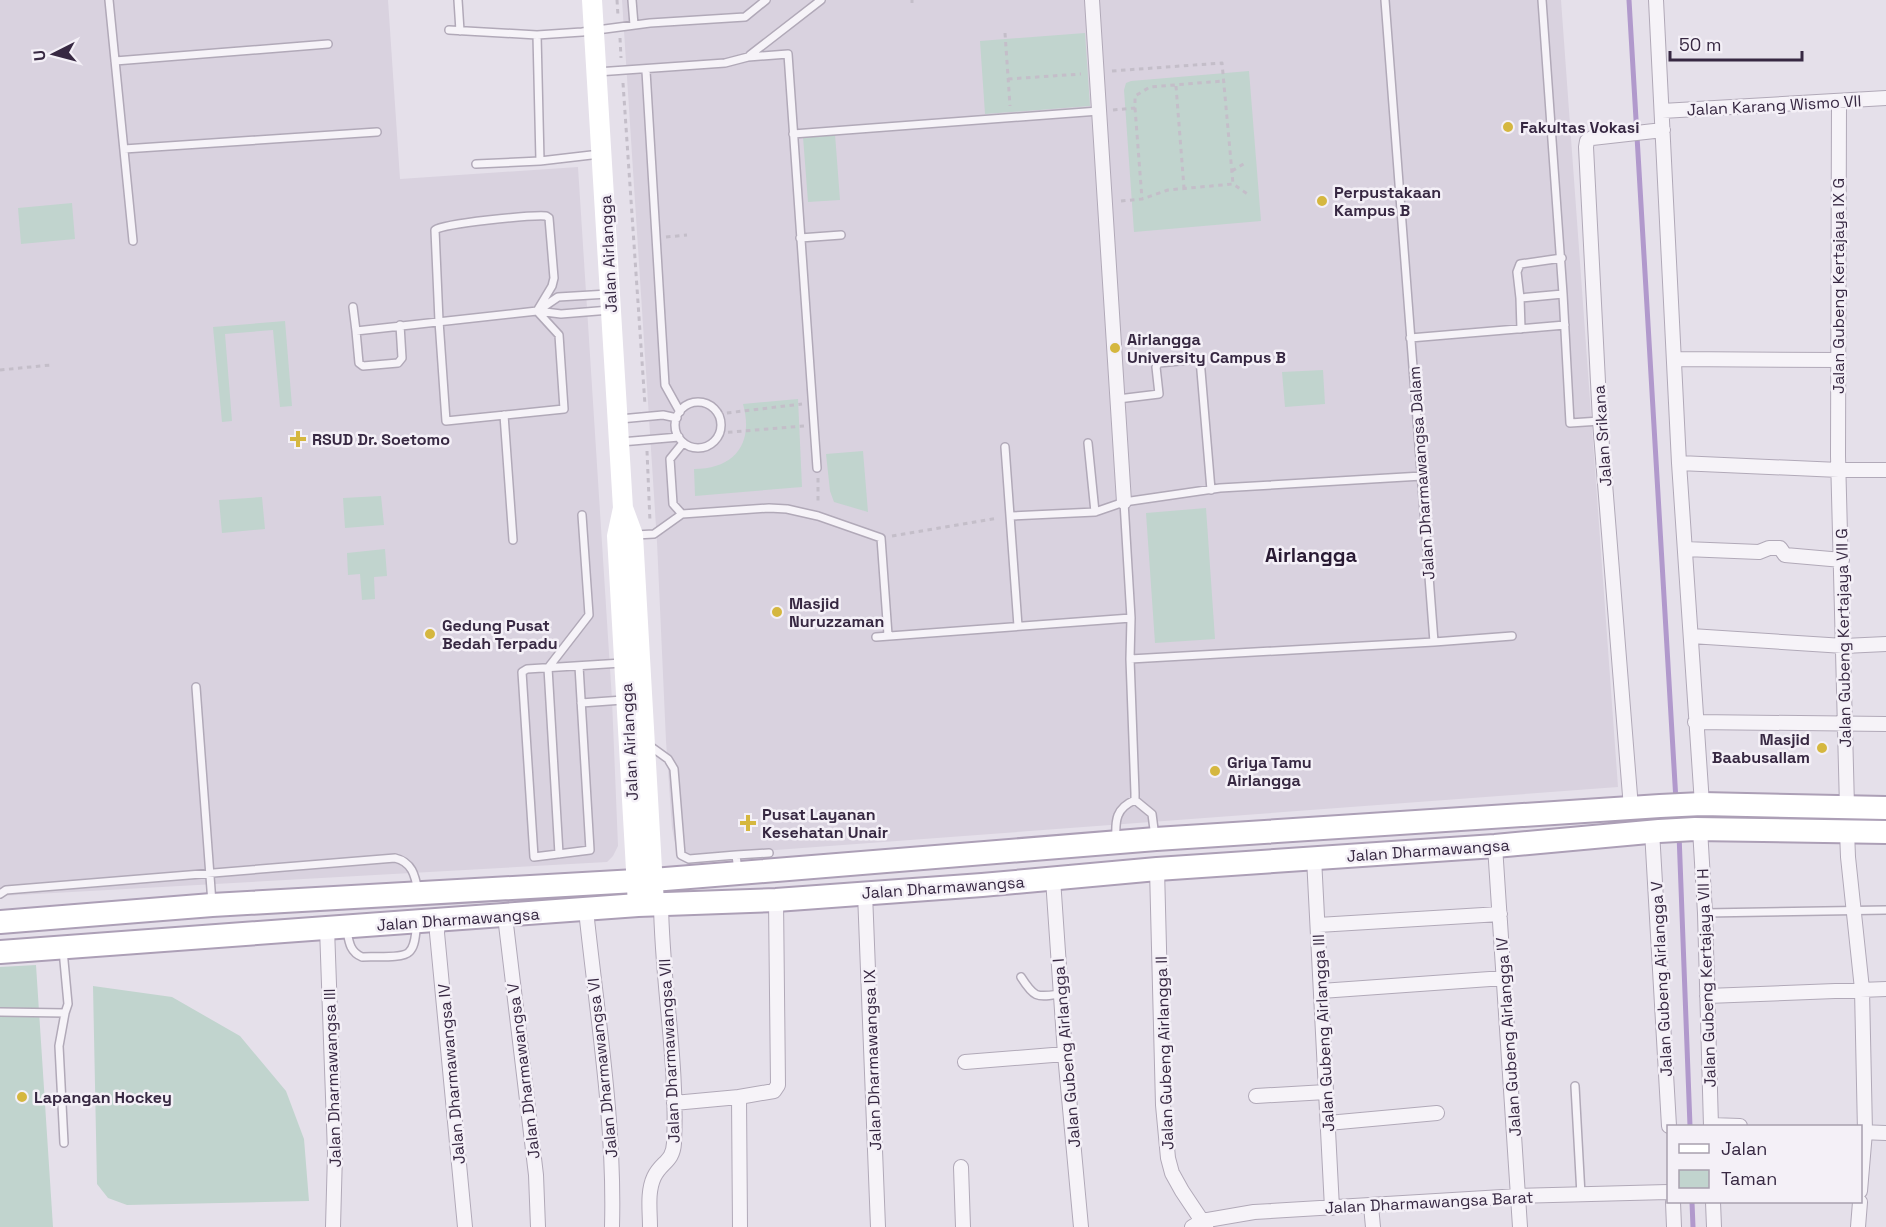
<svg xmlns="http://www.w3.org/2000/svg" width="1886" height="1227" font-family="'Space Grotesk',sans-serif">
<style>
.built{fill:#d9d2df}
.green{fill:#c1d4ce}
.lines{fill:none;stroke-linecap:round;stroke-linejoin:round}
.stream{stroke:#b199cc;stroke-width:5}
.lane-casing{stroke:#b1a9b8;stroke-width:10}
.street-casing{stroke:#b1a9b8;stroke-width:16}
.primary-casing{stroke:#ac9fb6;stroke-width:26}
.path{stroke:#c4bec9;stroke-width:3;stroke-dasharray:4.5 4.5;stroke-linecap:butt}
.lane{stroke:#f6f3f8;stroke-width:7}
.street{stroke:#f6f3f8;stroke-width:14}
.secondary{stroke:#fff;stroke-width:20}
.primary{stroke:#fff;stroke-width:22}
.poi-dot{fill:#d5b73f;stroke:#f4f0f7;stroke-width:2}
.labels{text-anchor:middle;stroke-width:5;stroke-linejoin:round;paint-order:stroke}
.street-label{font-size:16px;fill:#372842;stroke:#f4f0f7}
.poi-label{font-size:16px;font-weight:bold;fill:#372842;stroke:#f4f0f7;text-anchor:start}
.quarter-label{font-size:20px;font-weight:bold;fill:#291a33;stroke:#f4f0f7}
</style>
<rect width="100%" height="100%" fill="#e5e0ea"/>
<path class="built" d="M0,0H388L400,179L578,167L612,700L618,846L613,856L607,862L0,896Z
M622,0H1561L1618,787L696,856L676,848L672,828L666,741L657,542Z"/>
<path class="green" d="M1085,33L1090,106L985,114L980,41Z
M1249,71L1261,221L1134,232L1124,90L1126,83L1131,81Z
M835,134L840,200L808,202L803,137Z
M72,203L75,239L21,244L18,208Z
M285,321L292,406L280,407L273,330L225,334L232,421L222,422L213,327Z
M1323,370L1325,404L1285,407L1282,372Z
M798,399L802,487L695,496L694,469C735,469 754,443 743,404Z
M863,451L868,512L834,502L830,491L826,454Z
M381,496L384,525L345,528L343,498Z
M262,497L265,529L222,533L219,500Z
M1206,508L1215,639L1155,643L1146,513Z
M385,549L387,576L374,577L375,599L362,600L360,574L348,575L347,553Z
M36,965L53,1227H0V967Z
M93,986L172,997L240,1036L286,1091L304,1139L309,1201L127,1205L108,1198L97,1184Z"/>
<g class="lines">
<path class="stream" d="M1629,0L1676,801
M1679,834L1690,1126
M1692,1202L1693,1227"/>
<g class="lane-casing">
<path id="lane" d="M109,0L133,241
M458,0L460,31
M632,0L634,25
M1542,0L1563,294
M449,30L537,35L540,161L600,154
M537,35L582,32L650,23L745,17L766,0
M750,55L821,0
M115,61L328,44
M646,71L665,385L680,412
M597,72L725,63L748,57L788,54L817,468
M793,134L1099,111
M124,149L377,132
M476,164L540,161
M546,216L549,218L554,278L552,286L537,311L559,335L564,409L446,421L439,321L435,230C445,223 530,215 546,216Z
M800,238L841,235
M1562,258L1520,264L1517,272L1520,298L1563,294L1570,423L1600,421
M1520,298L1521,329
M353,307L356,331L537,311L561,314L610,310
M539,310L558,297L608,294
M356,331L359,363L363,366L398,363L402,358L400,325
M1410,338L1565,325
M1118,399L1159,394L1156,367L1159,363L1200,359L1211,490
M675 425a23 23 0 1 1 46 0a23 23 0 1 1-46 0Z
M504,415L513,540
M620,419L663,415L677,418
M621,442L679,437
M1088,443L1095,512
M1005,447L1018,626
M1124,502L1131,618L1130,659L1135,793V800L1152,814L1155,837
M682,514L673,504L670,459L683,443
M1011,516L1095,512L1124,502L1220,488L1422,476
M635,535L654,534L682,514L769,508L787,509L818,516L881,538L888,635
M876,637L1131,618
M1434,642L1512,636
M1130,659L1434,642L1385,0
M579,666L590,850L534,857L522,672L527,669L622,663
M196,687L212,903
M581,703L623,700
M650,746L668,759L674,769L681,855L689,859L736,855L738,871
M1116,839C1115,820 1116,808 1135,800
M559,854L548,668L589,615L582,515
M736,855L769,853
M0,894L6,890L395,858C412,862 415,875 418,891
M1705,913L1886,910
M347,931C349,942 350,952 362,957C372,956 403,959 409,952C416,946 415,933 417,925
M63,950L68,1004L65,1013
M1021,977C1035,999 1037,997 1061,994
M0,1012L65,1013L59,1046L64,1143
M1575,1086L1581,1195"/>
</g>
<g class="street-casing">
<path id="street" d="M1092,0L1124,502
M1656,0L1679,463L1702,804
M1839,101L1838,456L1847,807
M1662,111L1886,98
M1674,359L1838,360
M1679,463L1839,470H1886
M1685,549L1759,552L1769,548H1780L1785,555L1842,560
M1691,636L1844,646L1886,644
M1695,722L1886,724
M1631,808L1600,421L1586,147L1587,141L1592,138L1663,130
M1700,829L1705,913L1711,1126
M1652,831L1669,1126
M1847,831L1848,857L1862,989L1865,1132L1860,1191
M1495,846L1520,1227
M1314,858L1332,1208
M1157,869L1163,1105L1168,1158L1172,1173L1182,1191L1206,1227
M1053,879L1065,1054L1081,1227
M865,893L878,1227
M586,910C597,1015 615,1121 612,1227
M505,916L536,1175L538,1227
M438,921L437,933L465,1227
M1318,925L1500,914
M327,928L335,1153L333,1227
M1321,991L1504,978
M1707,996L1886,989
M965,1062L1065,1054
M1256,1096L1326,1092
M674,1103L739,1097
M1328,1123L1437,1113
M1711,1125L1740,1126
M1860,1132L1886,1133
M961,1167L963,1227
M1673,1202L1674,1227
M1713,1202L1714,1227
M1371,1206L1373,1227
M650,1227C650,1211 647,1192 654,1177C661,1162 673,1162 674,1143C678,1063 662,984 661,904
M740,1227L739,1097L774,1091L778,1085L776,900
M1192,1227L1202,1221L1254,1212L1519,1196L1668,1192
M1858,1227L1860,1202"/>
</g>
<g class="primary-casing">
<path id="primary" d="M0,922L212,905L653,880L1156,839L1660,806L1702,804L1886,808
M0,952L638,905L776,900L982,885L1157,869L1495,846L1659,831L1695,829L1886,832"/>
</g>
<path class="path" d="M617,0L618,16
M912,0V3
M1005,33L1010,106
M620,38L621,58
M1112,71L1222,63L1233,184
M1008,79L1081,74
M623,83L645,405
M1176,86L1184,188
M1135,108L1142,199
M1113,110L1135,108V96L1150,87L1223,81
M1232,171L1245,163
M1121,201L1142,199L1168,190L1233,184L1249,195
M666,237L687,235
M0,370L51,365
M718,414L802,404
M719,433L804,426
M647,451L650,522
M818,478V505
M892,536L998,518"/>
<use href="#lane" class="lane"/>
<use href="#street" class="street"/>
<path class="secondary" d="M592,0L623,508L633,535L654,904
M623,508L617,536L638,905"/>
<use href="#primary" class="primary"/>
</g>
<g class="poi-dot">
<circle cx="1508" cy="127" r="6"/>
<circle cx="1322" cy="201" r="6"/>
<circle cx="1115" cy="348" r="6"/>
<path d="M295 430h6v6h6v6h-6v6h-6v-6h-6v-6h6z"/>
<circle cx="777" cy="612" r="6"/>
<circle cx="430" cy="634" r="6"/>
<circle cx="1822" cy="748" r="6"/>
<circle cx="1215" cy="771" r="6"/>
<path d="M745 814h6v6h6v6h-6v6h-6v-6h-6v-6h6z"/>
<circle cx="22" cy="1097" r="6"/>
</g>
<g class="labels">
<g class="street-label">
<text transform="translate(1774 105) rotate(-3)" y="6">Jalan Karang Wismo VII</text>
<text transform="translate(608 254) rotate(-93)" y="6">Jalan Airlangga</text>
<text transform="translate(1838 286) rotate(-90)" y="6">Jalan Gubeng Kertajaya IX G</text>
<text transform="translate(1602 436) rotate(-94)" y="6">Jalan Srikana</text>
<text transform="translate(1421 473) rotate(-94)" y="6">Jalan Dharmawangsa Dalam</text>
<text transform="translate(1843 638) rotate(-91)" y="6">Jalan Gubeng Kertajaya VII G</text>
<text transform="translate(629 742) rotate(-93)" y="6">Jalan Airlangga</text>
<text transform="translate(1428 850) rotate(-4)" y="6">Jalan Dharmawangsa</text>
<text transform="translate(943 887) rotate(-4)" y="6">Jalan Dharmawangsa</text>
<text transform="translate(458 919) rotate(-4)" y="6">Jalan Dharmawangsa</text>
<text transform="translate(1706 978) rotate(-92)" y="6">Jalan Gubeng Kertajaya VII H</text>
<text transform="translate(1661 979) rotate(-93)" y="6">Jalan Gubeng Airlangga V</text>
<text transform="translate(1323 1033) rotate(-93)" y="6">Jalan Gubeng Airlangga III</text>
<text transform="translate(1508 1037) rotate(-94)" y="6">Jalan Gubeng Airlangga IV</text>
<text transform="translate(669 1051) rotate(-93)" y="6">Jalan Dharmawangsa VII</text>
<text transform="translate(1066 1053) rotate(-95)" y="6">Jalan Gubeng Airlangga I</text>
<text transform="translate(1164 1053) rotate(-92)" y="6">Jalan Gubeng Airlangga II</text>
<text transform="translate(872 1060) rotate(-92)" y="6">Jalan Dharmawangsa IX</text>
<text transform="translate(602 1068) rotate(-96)" y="6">Jalan Dharmawangsa VI</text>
<text transform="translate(523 1071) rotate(-97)" y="6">Jalan Dharmawangsa V</text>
<text transform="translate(451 1074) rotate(-95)" y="6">Jalan Dharmawangsa IV</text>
<text transform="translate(332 1078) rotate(-92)" y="6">Jalan Dharmawangsa III</text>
<text transform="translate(1429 1202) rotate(-3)" y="6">Jalan Dharmawangsa Barat</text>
</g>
<g class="poi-label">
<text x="1520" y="133">Fakultas Vokasi</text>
<text x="1334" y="198">Perpustakaan<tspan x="1334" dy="18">Kampus B</tspan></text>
<text x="1127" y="345">Airlangga<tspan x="1127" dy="18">University Campus B</tspan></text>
<text x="312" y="445">RSUD Dr. Soetomo</text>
<text x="789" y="609">Masjid<tspan x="789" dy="18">Nuruzzaman</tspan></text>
<text x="442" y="631">Gedung Pusat<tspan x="442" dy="18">Bedah Terpadu</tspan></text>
<text x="1810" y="745" text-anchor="end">Masjid<tspan x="1810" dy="18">Baabusallam</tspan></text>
<text x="1227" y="768">Griya Tamu<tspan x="1227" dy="18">Airlangga</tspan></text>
<text x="762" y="820">Pusat Layanan<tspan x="762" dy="18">Kesehatan Unair</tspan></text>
<text x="34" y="1103">Lapangan Hockey</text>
</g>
<g class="quarter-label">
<text x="1311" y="562">Airlangga</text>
</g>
</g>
<rect x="1667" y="1125" width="195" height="78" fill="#f4f0f7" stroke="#a8a0af" stroke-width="1.5"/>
<rect x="1679" y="1144" width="30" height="9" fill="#ffffff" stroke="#a8a0af" stroke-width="1.5"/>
<text x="1721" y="1155" font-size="18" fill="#372842">Jalan</text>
<rect x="1679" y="1170" width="30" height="18" fill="#c1d4ce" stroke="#a8a0af" stroke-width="1.5"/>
<text x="1721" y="1185" font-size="18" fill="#372842">Taman</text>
<g transform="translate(54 54) rotate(264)" stroke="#f4f0f7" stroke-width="4.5" paint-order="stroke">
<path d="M0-4.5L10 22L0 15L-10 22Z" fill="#372842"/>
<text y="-9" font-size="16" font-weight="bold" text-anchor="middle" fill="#372842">U</text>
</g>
<path d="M1670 51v9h132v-9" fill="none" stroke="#372842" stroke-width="3"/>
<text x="1679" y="51" font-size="18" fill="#372842" stroke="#f4f0f7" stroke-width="4.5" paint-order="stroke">50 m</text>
</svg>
